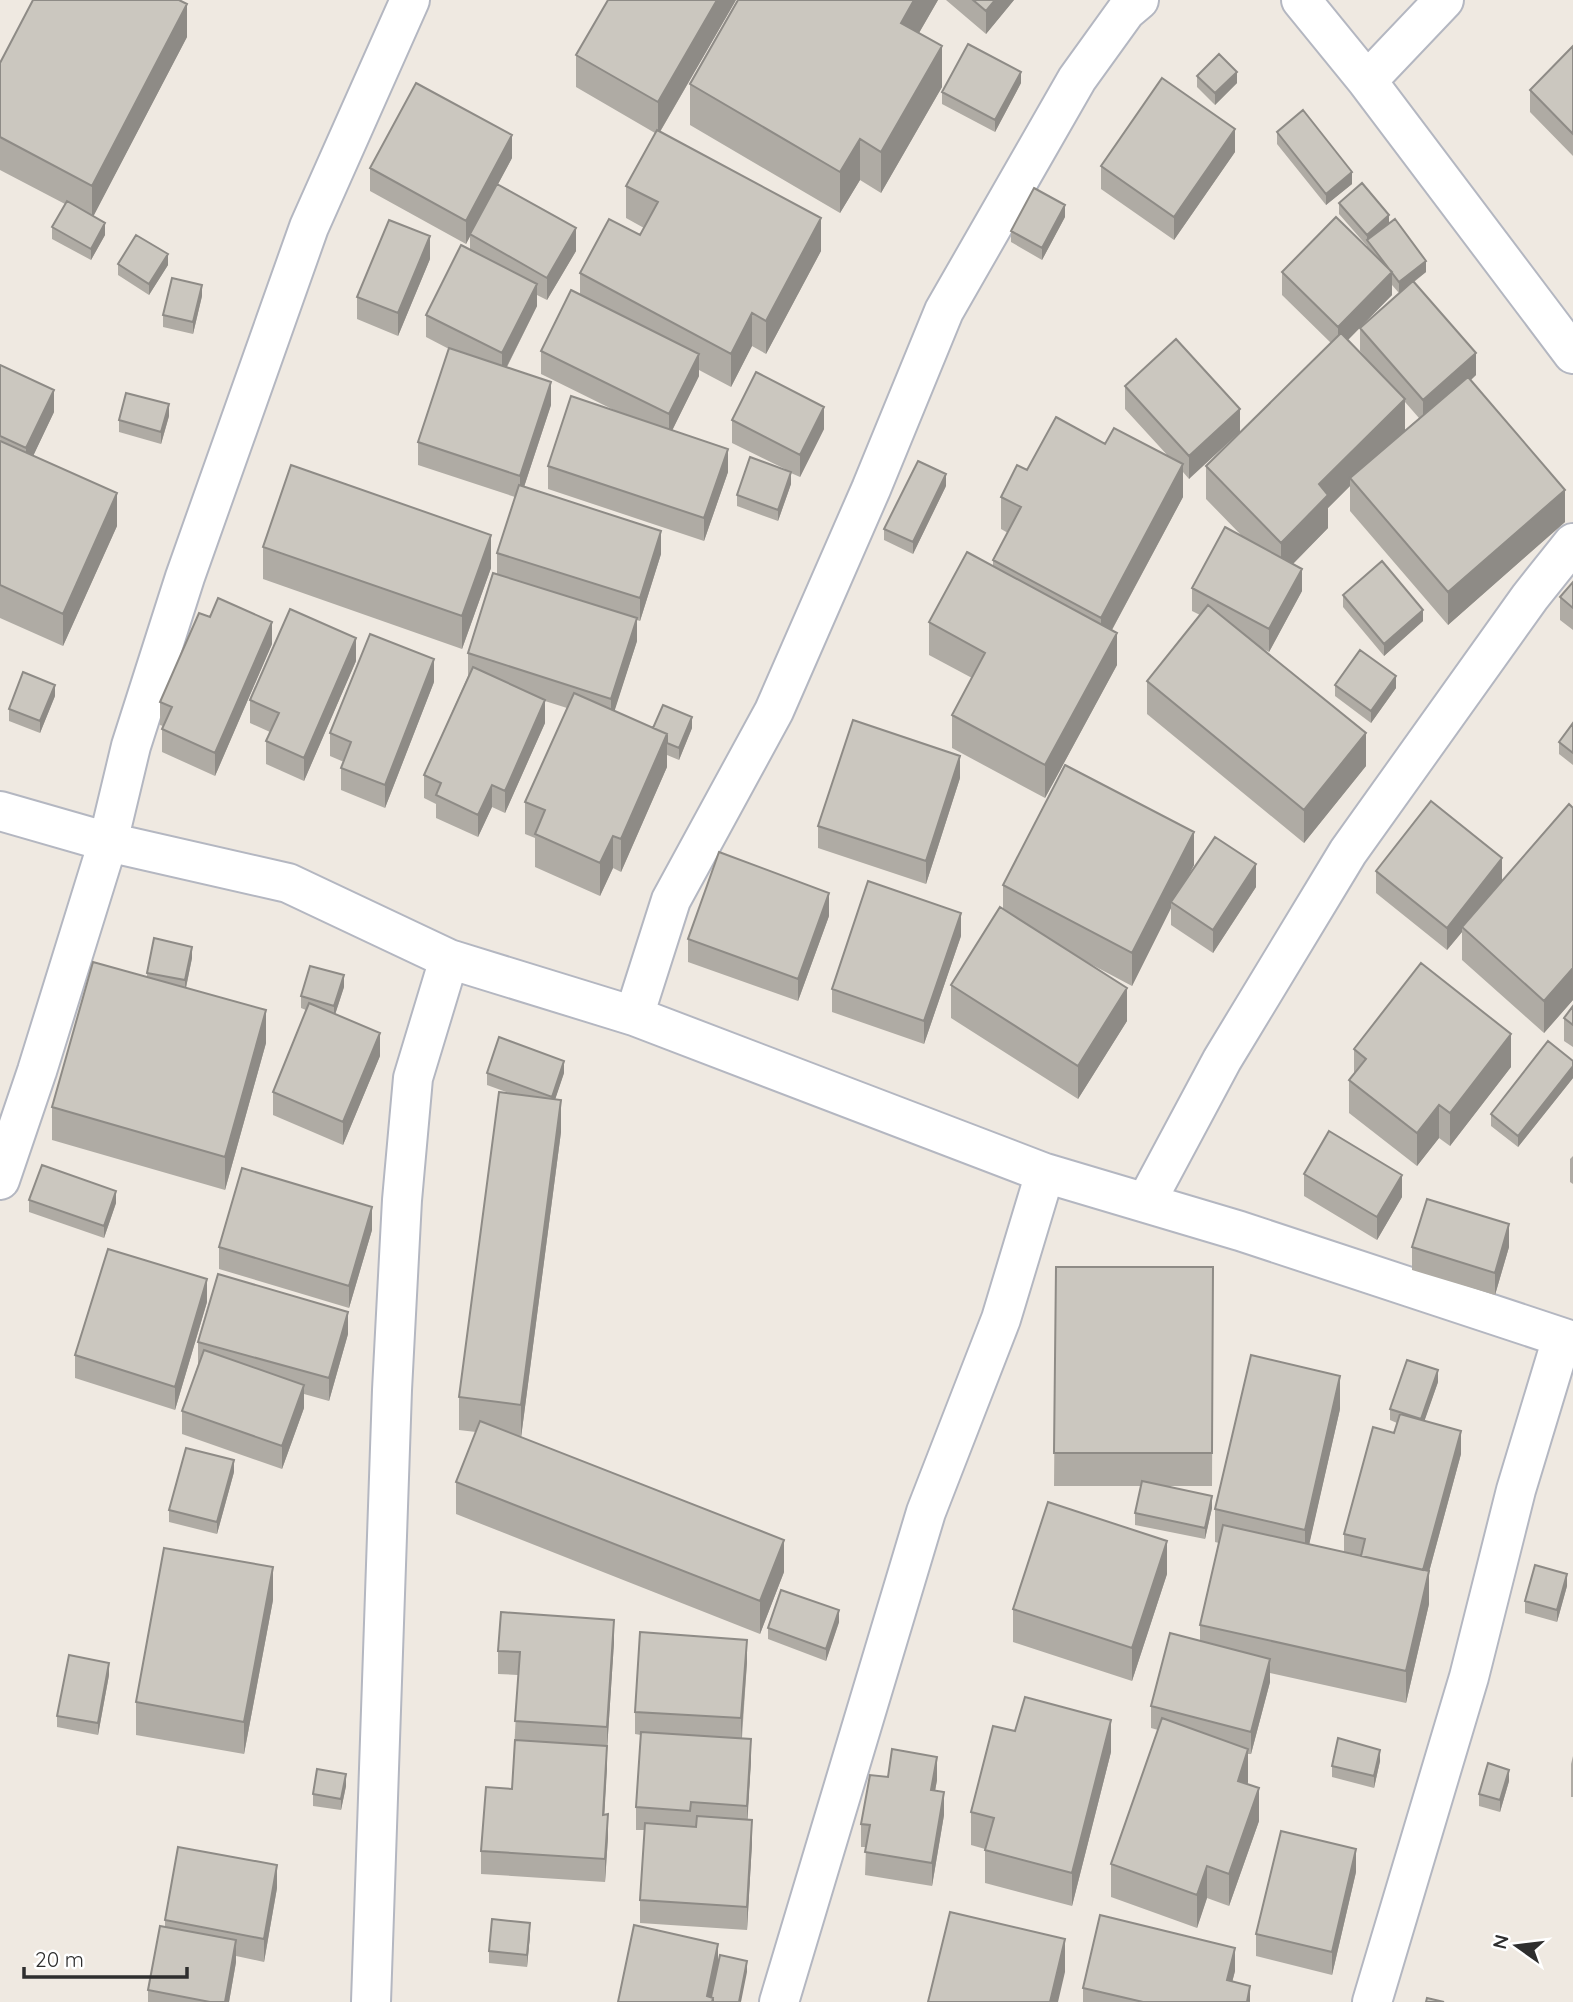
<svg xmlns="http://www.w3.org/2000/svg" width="1573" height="2002" font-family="Quicksand,sans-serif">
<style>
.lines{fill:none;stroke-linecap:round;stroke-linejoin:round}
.minor-casing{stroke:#b4b7c1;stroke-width:42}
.minor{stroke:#fff;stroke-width:38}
.wall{fill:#afaba4;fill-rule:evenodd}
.shaded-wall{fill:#8e8b86}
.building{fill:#cbc7bf;stroke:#8e8b86;stroke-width:2}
</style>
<rect width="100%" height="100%" fill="#efe9e1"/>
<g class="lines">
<g class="minor-casing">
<path id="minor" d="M1301,0L1367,81L1573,354
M1367,81L1444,0
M0,811L108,842L288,883L449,959L634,1016L1045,1173L1240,1231L1573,1341
M634,1016L671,900L774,711L871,489L944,311L1077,79L1126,11L1139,0
M0,1180L37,1071L108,842L131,746L185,577L309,227L410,0
M1146,1202L1222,1060L1348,852L1530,597L1573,543
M371,2002L392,1390L402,1200L413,1078L449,959
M779,2002L926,1512L1001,1319L1045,1173
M1372,2002L1469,1677L1516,1490L1562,1338"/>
</g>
<use href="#minor" class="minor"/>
</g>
<path class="wall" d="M736,0L660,132L821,251L766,354L752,346L731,387L699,370V376L672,430L728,472L704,541L548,489V466L620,413L541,374V351L580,295V273L640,235L644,228L626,218V186L655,133L576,87V55Z
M738,0H938L919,33L942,87L881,193L860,180L840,213L690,125V84Z
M946,0H1014L986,34Z
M187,37L93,216L105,235L91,260L52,239V227L65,204L0,170V63Z
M1573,46V156L1530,112V90Z
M1197,76L1237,83L1215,105L1197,87Z
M1021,83L995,132L942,104V92Z
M1277,132L1352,184L1326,205L1277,144Z
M1235,152L1174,240L1101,189V166Z
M512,158L498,184L576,251L547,300L537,295V306L507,367L551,405L524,487L661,554L640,621L637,620V641L614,711L653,728H692L679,760L667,755V767L621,872L613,868L600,896L535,867V838L525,834V802L567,708L545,701V723L505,813L492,807L478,837L436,818V804L424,798V775L468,676V653L497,574V553L515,497L418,465V442L449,349L426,337V315L470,249V236L466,244L370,191V168Z
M1339,203L1389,223L1426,272L1414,282L1476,375L1471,380L1565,522L1448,625L1350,511V486L1328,508V528L1293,564L1302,591L1269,652L1260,647L1366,766L1304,843L1147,714V681L1200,615L1192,611V588L1242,536L1206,499V466L1331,343L1282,295V272L1367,247V246L1339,214ZM1392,285L1399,293L1360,328V351L1375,368L1348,340L1392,295ZM1405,402L1419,418L1405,430Z
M1065,217L1042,260L1011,242V231Z
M430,259L398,336L357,319V297Z
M118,264L168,265L149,295L118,275Z
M202,296L193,334L163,327V315Z
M0,365L54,412L33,456L117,526L63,646L0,618Z
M1125,386L1240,409L1189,479L1183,472V497L1112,630L1117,665L1045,798L952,748V715L972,678L929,655V622L993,566V560L1008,533L1001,529V497L1027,470L1105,444L1169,457L1125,409Z
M169,416L161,444L119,432V420Z
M732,420L824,429L800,477L791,473V484L778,521L737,506V495L785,469L732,443Z
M946,486L913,554L884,540V529Z
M263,547L491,568L462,649L263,579Z
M1573,582V630L1560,620V597Z
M1343,595L1423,621L1384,656L1343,607Z
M272,644L215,776L162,752V729L163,726L160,725V702Z
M356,661L304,781L266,764V741L270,732L250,723V700Z
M434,682L385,808L341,790V768L344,762L330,756V733Z
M1335,685L1396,688L1371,723L1335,696Z
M55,696L40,733L9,721V709Z
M1573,723V765L1559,754V742Z
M960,778L926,884L818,848V826Z
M1573,808V1000L1544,1033L1462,960V932L1447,950L1376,893V871L1502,881Z
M1194,865L1186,880L1256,887L1213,953L1171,925V908L1132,986L1083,960L1127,1021L1078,1099L951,1018V985L1003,909V885Z
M829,916L798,1001L688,962V939Z
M961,936L924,1044L832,1012V989Z
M192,958L186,988L266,1043L225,1190L52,1140V1107L147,977V973Z
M344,987L335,1014L380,1056L343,1145L273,1115V1092L306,1010L301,1008V996Z
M1573,1006V1047L1564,1041V1018Z
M1354,1049L1511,1067L1450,1146L1439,1138L1417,1166L1349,1113V1080L1354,1074Z
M1573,1061V1078L1518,1147L1491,1126V1114Z
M487,1073H564L555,1099L561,1132L521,1437L784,1572L760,1634L456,1514V1482L476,1432L459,1430V1397L509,1093L487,1085Z
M1573,1156V1184L1570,1182V1159Z
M1304,1174L1402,1197L1377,1240L1304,1196Z
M29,1200L116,1203L104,1238L29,1212Z
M372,1230L349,1308L219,1269V1247Z
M1412,1247H1509L1495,1295L1412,1270Z
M1056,1267H1213L1212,1486H1165L1212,1508L1205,1539L1135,1525V1513L1141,1486H1054Z
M207,1302L175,1410L75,1378V1355Z
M348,1334L329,1401L304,1394V1408L282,1469L182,1434V1411L198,1365V1342Z
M1438,1382L1424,1421L1461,1454L1429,1572V1604L1406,1703L1270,1673V1682L1251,1754H1248V1784L1259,1821L1229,1906L1207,1898L1197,1928L1111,1897V1864L1158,1730L1151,1728V1706L1200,1641V1625L1219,1543L1215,1542V1509L1340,1409L1309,1544L1344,1552V1534L1394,1433L1397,1423L1390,1420V1409Z
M234,1472L217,1534L169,1522V1510Z
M1167,1574L1132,1681L1013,1642V1609Z
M1567,1586L1557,1622L1525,1613V1601Z
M273,1600L244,1754L136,1735V1702Z
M839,1622L826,1661L768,1639V1628Z
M614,1642L607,1750L604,1814L608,1837L605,1882L481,1874V1851L512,1789L518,1675L498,1674V1651Z
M747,1662L742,1738L751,1761L747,1820L752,1843L747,1930L640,1923V1900L645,1830H636V1807L641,1735L635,1734V1712Z
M109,1675L98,1735L57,1727V1716Z
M1111,1752L1072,1906L985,1883V1849L971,1845V1812Z
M1573,1756V1797H1571V1764Z
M1380,1761L1374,1788L1332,1777V1766Z
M888,1777L937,1780L935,1791L944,1815L932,1886L865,1875L866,1847H861V1824Z
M1509,1781L1500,1812L1479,1806V1794Z
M346,1786L341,1810L313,1806V1794Z
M1356,1872L1332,1975L1256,1956V1934Z
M277,1888L264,1962L236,1956V1962L229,2002H148V1990L165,1927V1920Z
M530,1935L527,1967L489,1963V1951Z
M1235,1971L1232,1982L1250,2002H1083V1988Z"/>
<path class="shaded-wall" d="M717,0H736L658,135V102Z
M914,0H938L901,64V23Z
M995,0H1014L986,34V11Z
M187,4V37L92,219V186Z
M942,46V87L881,193V152Z
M1021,72V83L995,132V120Z
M1237,72V83L1215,105V93Z
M1235,129V152L1174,240V217Z
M512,135V158L466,244V221Z
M860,139V180L840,213V172Z
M1352,172V184L1326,205V194Z
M1065,205V217L1042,260V248Z
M1389,215V227L1367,240V246V235Z
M821,218V251L766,354V321Z
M105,223V235L91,260V249Z
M576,228V251L547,300V278Z
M430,236V259L398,336V313Z
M168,254V265L149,295V284Z
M1426,261V272L1399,293V282Z
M1392,272V295L1338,350V327Z
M537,284V306L502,376V353Z
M202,285V296L193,334V322Z
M752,313V346L731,387V354Z
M1476,353V375L1423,423V400Z
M699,354V376L669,437V414Z
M551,382V405L520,499V476Z
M54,390V412L26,471V448Z
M1405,399V431L1350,478V486L1328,508V528L1281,576V543L1319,484Z
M169,404V416L161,444V432Z
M824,407V429L800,477V455Z
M1240,409V432L1189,479V456Z
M728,449V472L704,541V518Z
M1183,464V497L1101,650V618Z
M791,472V484L778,521V510Z
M946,474V486L913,554V542Z
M1565,490V522L1448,625V592Z
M117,493V526L63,646V614Z
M661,531V554L640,621V598Z
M491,535V568L462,649V616Z
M1302,569V591L1269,652V629Z
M1423,610V621L1384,656V644Z
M637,618V641L611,722V699Z
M272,622V644L215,776V753Z
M1117,633V665L1045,798V765Z
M356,638V661L304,781V758Z
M434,659V682L385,808V785Z
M1396,676V688L1371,723V711Z
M55,685V696L40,733V721Z
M545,700V723L505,813V791Z
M692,717V728L679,760V748Z
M1366,733V766L1304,843V810Z
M667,734V767L621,872V839Z
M960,756V778L926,884V861Z
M492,785V807L478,837V815Z
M1194,832V865L1174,903L1171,902V908L1132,986V953Z
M613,836V868L600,896V863Z
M1502,858V881L1462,927V932L1447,950V928Z
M1256,864V887L1213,953V930Z
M829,893V916L798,1001V979Z
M961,913V936L924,1044V1021Z
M192,947V958L185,992V980Z
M1573,968V1000L1544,1033V1001Z
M344,975V987L334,1018V1006Z
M1127,988V1021L1078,1099V1066Z
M266,1010V1043L225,1190V1157Z
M380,1033V1056L343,1145V1122Z
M1511,1034V1067L1450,1146V1113Z
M564,1061V1073L552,1109V1097Z
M1573,1066V1078L1518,1147V1136Z
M561,1100V1132L521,1438V1405Z
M1439,1105V1138L1417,1166V1133Z
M1402,1175V1197L1377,1240V1217Z
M116,1191V1203L104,1238V1226Z
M372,1207V1230L349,1308V1286Z
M1509,1224V1247L1495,1295V1273Z
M207,1279V1302L175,1410V1387Z
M348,1312V1334L329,1401V1378Z
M1438,1370V1382L1421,1431V1419Z
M1340,1376V1409L1305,1563V1530Z
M304,1385V1408L282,1469V1446Z
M1461,1431V1454L1429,1572V1604L1406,1703V1671L1422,1573Z
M234,1460V1472L217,1534V1522Z
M1212,1496V1508L1205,1539V1528Z
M784,1540V1572L760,1634V1601Z
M1167,1541V1574L1132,1681V1648Z
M273,1567V1600L244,1754V1722Z
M1567,1574V1586L1557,1622V1610Z
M839,1610V1622L826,1661V1649Z
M614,1620V1642L607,1750V1727Z
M747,1640V1662L741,1741V1718Z
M1270,1659V1682L1251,1754V1732Z
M109,1663V1675L98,1735V1723Z
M1111,1720V1752L1072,1906V1873Z
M751,1739V1761L747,1828V1806Z
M607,1746V1769L603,1837V1815Z
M1248,1749V1782L1238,1814V1781Z
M1380,1750V1761L1374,1788V1776Z
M937,1757V1780L931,1813V1790Z
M1509,1770V1781L1500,1812V1800Z
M346,1774V1786L341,1810V1799Z
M1259,1788V1821L1229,1906V1874Z
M944,1792V1815L932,1886V1863Z
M608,1814V1837L605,1882V1859Z
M752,1820V1843L747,1930V1907Z
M1356,1849V1872L1332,1975V1952Z
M277,1865V1888L264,1962V1939Z
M1207,1866V1898L1197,1928V1895Z
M530,1923V1935L527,1967V1955Z
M1065,1939V1972L1058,2002H1050Z
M236,1940V1962L229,2002H225Z
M718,1944V1967L710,2002L707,1996Z
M1235,1948V1971L1227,2002V1980Z
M747,1961V1972L741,2002H739Z
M1250,1986V2002H1247Z"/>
<path class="building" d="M33,0H179L187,4L92,186L0,137V63Z
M608,0H717L658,102L576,55Z
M738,0H914L901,23L942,46L881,152L860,139L840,172L690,84Z
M973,0H995L986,11Z
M968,44L1021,72L995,120L942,92Z
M1573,46V134L1530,90Z
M1219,54L1237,72L1215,93L1197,76Z
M1162,78L1235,129L1174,217L1101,166Z
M416,83L512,135L466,221L370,168Z
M1303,110L1352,172L1326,194L1277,132Z
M657,130L821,218L766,321L752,313L731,354L580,273L609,219L640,235L658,202L626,186Z
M1362,183L1389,215L1367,235L1339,203Z
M497,184L576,228L547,278L470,234Z
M1034,188L1065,205L1042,248L1011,231Z
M67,201L105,223L91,249L52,227Z
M1336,217L1392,272L1338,327L1282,272Z
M1395,219L1426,261L1399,282L1367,240Z
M389,220L430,236L398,313L357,297Z
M136,235L168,254L149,284L118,264Z
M461,245L537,284L502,353L426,315Z
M172,278L202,285L193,322L163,315Z
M1413,281L1476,353L1423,400L1360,328Z
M571,290L699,354L669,414L541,351Z
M1341,333L1405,399L1319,484L1328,495L1281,543L1206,466Z
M1176,339L1240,409L1189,456L1125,386Z
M449,348L551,382L520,476L418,442Z
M0,365L54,390L26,448L0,436Z
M756,372L824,407L800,455L732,420Z
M1468,377L1565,490L1448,592L1350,478Z
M126,393L169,404L161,432L119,420Z
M571,396L728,449L704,518L548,466Z
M1056,417L1105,444L1114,428L1183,464L1101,618L993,560L1021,507L1001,497L1017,465L1027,470Z
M0,441L117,493L63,614L0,585Z
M750,457L791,472L778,510L737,495Z
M918,461L946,474L913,542L884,529Z
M291,465L491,535L462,616L263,547Z
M519,485L661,531L640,598L497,553Z
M1225,527L1302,569L1269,629L1192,588Z
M967,552L1117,633L1045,765L952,715L985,653L929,622Z
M1382,561L1423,610L1384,644L1343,595Z
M493,573L637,618L611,699L468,653Z
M1573,582V608L1560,597Z
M218,598L272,622L215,753L162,729L172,707L160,702L199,613L210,617Z
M1208,605L1366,733L1304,810L1147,681Z
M290,609L356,638L304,758L266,741L279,713L250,700Z
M370,634L434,659L385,785L341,768L351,742L330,733Z
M1360,650L1396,676L1371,711L1335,685Z
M473,667L545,700L505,791L492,785L478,815L436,795L441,783L424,775Z
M23,672L55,685L40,721L9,709Z
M574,693L667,734L621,839L613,836L600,863L535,834L545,810L525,802Z
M663,705L692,717L679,748L667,743V734L653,728Z
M853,720L960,756L926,861L818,826Z
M1573,723V753L1559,742Z
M1065,765L1194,832L1132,953L1003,885Z
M1431,801L1502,858L1447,928L1376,871Z
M1569,804L1573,808V968L1544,1001L1462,927Z
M1215,837L1256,864L1213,930L1171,902Z
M719,852L829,893L798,979L688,939Z
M868,881L961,913L924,1021L832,989Z
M1000,907L1127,988L1078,1066L951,985Z
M154,938L192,947L185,980L147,973Z
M93,962L266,1010L225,1157L52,1107Z
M1421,963L1511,1034L1450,1113L1439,1105L1417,1133L1349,1080L1366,1059L1354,1049Z
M310,966L344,975L334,1006L301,996Z
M309,1003L380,1033L343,1122L273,1092Z
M1573,1006V1025L1564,1018Z
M499,1037L564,1061L552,1097L487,1073Z
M1548,1041L1573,1061V1066L1518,1136L1491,1114Z
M499,1092L561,1100L521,1405L459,1397Z
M1329,1131L1402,1175L1377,1217L1304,1174Z
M42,1165L116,1191L104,1226L29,1200Z
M242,1168L372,1207L349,1286L219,1247Z
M1427,1199L1509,1224L1495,1273L1412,1247Z
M108,1249L207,1279L175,1387L75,1355Z
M1056,1267H1213L1212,1453H1054Z
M218,1274L348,1312L329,1378L198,1342Z
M204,1350L304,1385L282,1446L182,1411Z
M1251,1355L1340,1376L1305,1530L1215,1509Z
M1407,1360L1438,1370L1421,1419L1390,1409Z
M1400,1414L1461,1431L1423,1570L1361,1556L1365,1539L1344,1534L1373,1427L1394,1433Z
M480,1421L784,1540L760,1601L456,1482Z
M186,1448L234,1460L217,1522L169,1510Z
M1142,1481L1212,1496L1205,1528L1135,1513Z
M1048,1502L1167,1541L1132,1648L1013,1609Z
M1223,1525L1429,1571L1406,1671L1200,1625Z
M164,1548L273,1567L244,1722L136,1702Z
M1535,1565L1567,1574L1557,1610L1525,1601Z
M781,1590L839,1610L826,1649L768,1628Z
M501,1612L614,1620L607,1727L515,1721L520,1652L498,1651Z
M640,1632L747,1640L741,1718L635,1712Z
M1170,1633L1270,1659L1251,1732L1151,1706Z
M69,1655L109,1663L98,1723L57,1716Z
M1025,1697L1111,1720L1072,1873L985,1850L994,1818L971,1812L993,1726L1015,1731Z
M1162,1718L1248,1749L1238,1781L1259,1788L1229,1874L1207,1866L1197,1895L1111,1864Z
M641,1732L751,1739L747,1806L691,1802L690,1811L636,1807Z
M1338,1738L1380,1750L1374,1776L1332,1766Z
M515,1740L607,1746L603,1815L608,1814L605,1859L481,1851L486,1787L512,1789Z
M892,1749L937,1757L931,1790L944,1792L932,1863L865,1852L870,1825L861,1824L870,1775L888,1777Z
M1488,1763L1509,1770L1500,1800L1479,1794Z
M317,1769L346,1774L341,1799L313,1794Z
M697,1816L752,1820L747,1907L640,1900L645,1823L696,1827Z
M1281,1831L1356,1849L1332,1952L1256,1934Z
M178,1847L277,1865L264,1939L165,1920Z
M950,1912L1065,1939L1050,2002H928Z
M1100,1915L1235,1948L1227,1980L1250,1986L1247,2002H1143L1083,1988Z
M492,1919L530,1923L527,1955L489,1951Z
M634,1925L718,1944L707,1996L713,1998L712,2002H618Z
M160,1926L236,1940L225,2002H210L148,1990Z
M720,1955L747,1961L739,2002H713V1998L711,1997Z
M1427,1998L1444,2002H1426Z"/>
<g transform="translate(1517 1946) rotate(284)" stroke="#ffffff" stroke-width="5" paint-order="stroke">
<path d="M0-5L12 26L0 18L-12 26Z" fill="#2e2e2e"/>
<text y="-10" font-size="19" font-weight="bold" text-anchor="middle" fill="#2e2e2e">N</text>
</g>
<path d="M24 1967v10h163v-10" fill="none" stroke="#2e2e2e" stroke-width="3.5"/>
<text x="35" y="1967" font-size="21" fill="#2e2e2e" stroke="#ffffff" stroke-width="5" paint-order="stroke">20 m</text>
</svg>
